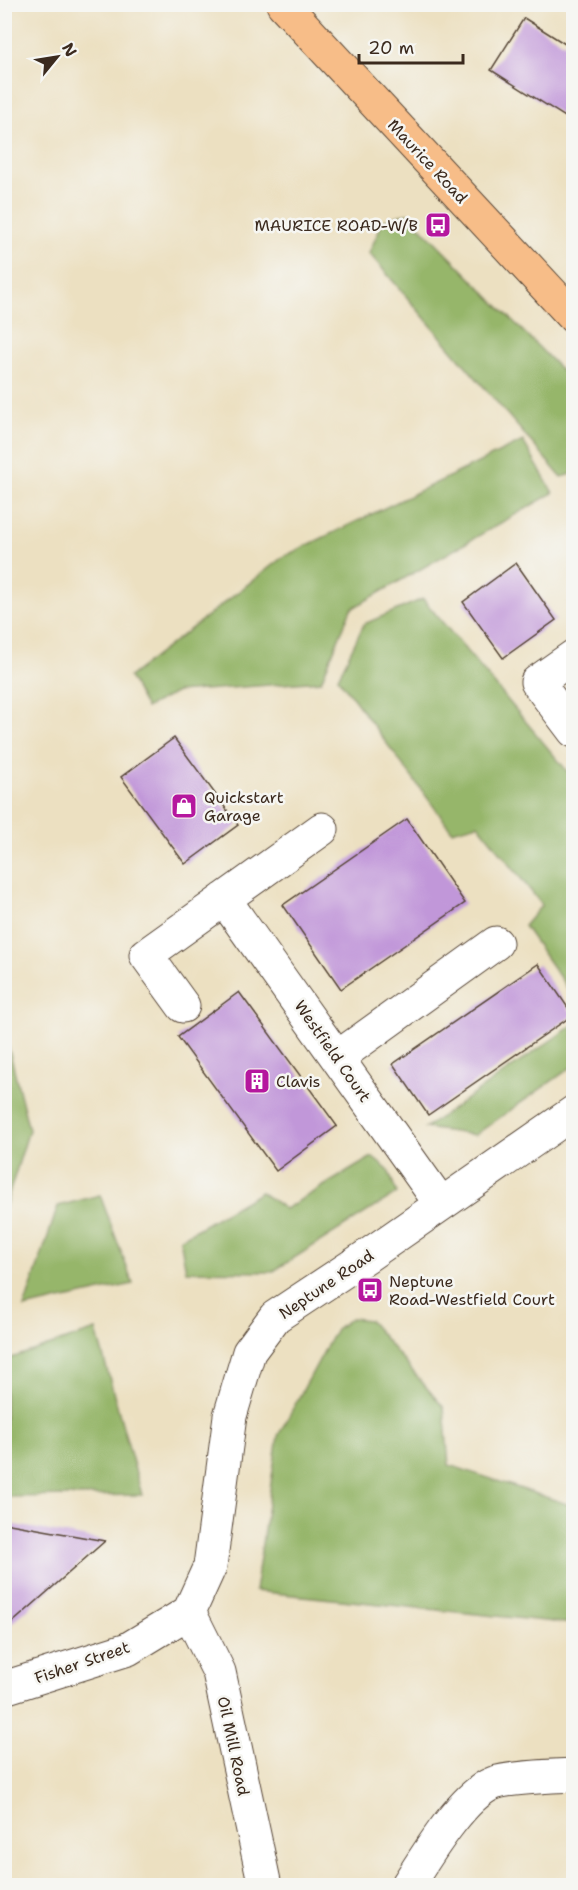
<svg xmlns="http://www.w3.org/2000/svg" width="578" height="1890" font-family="'Shantell Sans',sans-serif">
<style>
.forest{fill:#96b66a;stroke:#687044;stroke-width:1.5}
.building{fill:#c197d9}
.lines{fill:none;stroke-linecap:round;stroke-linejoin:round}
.minor-casing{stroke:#564536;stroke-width:35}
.major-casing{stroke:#564536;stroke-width:35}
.minor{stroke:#fff;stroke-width:33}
.major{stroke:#f7bd88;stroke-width:33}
.labels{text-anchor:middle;stroke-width:5;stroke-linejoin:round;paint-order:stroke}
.street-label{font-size:16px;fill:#3b2a1e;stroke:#f6f6f2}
.poi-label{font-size:16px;fill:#3b2a1e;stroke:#f6f6f2;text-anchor:start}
</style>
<rect width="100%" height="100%" fill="#f6f6f2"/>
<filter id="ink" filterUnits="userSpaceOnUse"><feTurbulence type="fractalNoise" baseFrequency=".0167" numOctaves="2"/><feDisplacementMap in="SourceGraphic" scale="12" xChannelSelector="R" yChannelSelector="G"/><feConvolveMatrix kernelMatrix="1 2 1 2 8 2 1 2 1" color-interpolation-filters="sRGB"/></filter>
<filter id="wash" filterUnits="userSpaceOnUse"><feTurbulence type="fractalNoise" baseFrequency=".008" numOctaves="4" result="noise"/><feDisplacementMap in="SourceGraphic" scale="24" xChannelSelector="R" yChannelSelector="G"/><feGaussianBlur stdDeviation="1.35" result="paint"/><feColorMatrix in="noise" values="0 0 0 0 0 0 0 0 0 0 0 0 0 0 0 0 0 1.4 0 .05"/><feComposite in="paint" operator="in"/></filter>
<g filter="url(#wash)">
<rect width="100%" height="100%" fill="#ece0c1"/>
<path class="forest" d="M407,213L573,382V474L561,477L369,253L383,221Z
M523,441L553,493L351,609L321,681L177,692L146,708L129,677L283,557Z
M423,599L573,778V996L524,926L542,905L478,824L452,831L338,678L364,624Z
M573,1025V1066L475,1135L425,1128Z
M5,1033L29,1130L5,1207H4Z
M372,1157L388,1170L397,1193L272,1272L186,1271L180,1239L261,1192L285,1209Z
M100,1195L133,1284L24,1308L58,1206Z
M351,1318L369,1320L444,1408L449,1465L573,1506V1624L255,1591L278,1436L336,1329Z
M96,1330L142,1495L5,1497V1360Z"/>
<g id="blocks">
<path class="building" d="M524,18L573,49V122L491,70Z
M516,563L556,620L503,658L463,602Z
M174,738L238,825L185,864L121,777Z
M407,819L465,903L341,989L283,905Z
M538,964L573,1015L428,1115L393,1064Z
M239,992L337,1126L276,1171L178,1037Z
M4,1523L105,1541L4,1630Z"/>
</g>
</g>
<g filter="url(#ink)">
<use href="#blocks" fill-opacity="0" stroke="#564536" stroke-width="1.5"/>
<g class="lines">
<g class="minor-casing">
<path id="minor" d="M574,656L537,682L574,731
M224,899L441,1204
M183,1006L146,955L322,829
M338,1057L496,943
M189,1612L210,1566L230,1416L249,1352L275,1317L367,1256L574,1112
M189,1612L219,1672L265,1886
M4,1688L128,1649L189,1612
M407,1886C425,1858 463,1794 494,1783C511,1777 554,1776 574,1775"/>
</g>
<g class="major-casing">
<path id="major" d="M283,4L574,317"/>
</g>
<use href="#minor" class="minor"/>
<use href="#major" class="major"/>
</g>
</g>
<defs>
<g id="bus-square" transform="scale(1.35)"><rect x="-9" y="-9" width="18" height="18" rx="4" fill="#b5179e" stroke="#f6f6f2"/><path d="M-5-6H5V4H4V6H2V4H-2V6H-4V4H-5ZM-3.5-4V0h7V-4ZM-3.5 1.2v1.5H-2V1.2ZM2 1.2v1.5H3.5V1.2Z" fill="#fff"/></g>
<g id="shop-square" transform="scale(1.35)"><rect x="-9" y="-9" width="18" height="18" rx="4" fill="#b5179e" stroke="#f6f6f2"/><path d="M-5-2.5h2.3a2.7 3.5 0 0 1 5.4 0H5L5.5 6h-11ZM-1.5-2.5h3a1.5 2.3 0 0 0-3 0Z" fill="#fff"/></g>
<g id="building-square" transform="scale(1.35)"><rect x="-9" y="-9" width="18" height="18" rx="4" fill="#b5179e" stroke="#f6f6f2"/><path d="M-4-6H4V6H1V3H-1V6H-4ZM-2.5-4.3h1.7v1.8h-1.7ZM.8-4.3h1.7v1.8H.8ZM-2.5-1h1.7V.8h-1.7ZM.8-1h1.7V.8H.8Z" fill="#fff"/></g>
</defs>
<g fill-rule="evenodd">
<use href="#bus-square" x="438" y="225"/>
<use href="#shop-square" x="184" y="806"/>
<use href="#building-square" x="257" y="1081"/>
<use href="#bus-square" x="370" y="1290"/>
</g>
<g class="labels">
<g class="street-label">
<text transform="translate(428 161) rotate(47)" y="6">Maurice Road</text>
<text transform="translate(333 1051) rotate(55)" y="6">Westfield Court</text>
<text transform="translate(326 1284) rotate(-34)" y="6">Neptune Road</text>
<text transform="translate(82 1662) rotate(-19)" y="6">Fisher Street</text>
<text transform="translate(234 1746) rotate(78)" y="6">Oil Mill Road</text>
</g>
<g class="poi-label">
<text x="418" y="231" text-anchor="end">MAURICE ROAD-W/B</text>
<text x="204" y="803">Quickstart<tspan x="204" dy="18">Garage</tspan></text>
<text x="276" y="1087">Clavis</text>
<text x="389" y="1287">Neptune<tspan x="389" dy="18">Road-Westfield Court</tspan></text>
</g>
</g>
<rect width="578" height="1890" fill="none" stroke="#f6f6f2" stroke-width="24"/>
<g transform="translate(57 57) rotate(60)" stroke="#f6f6f2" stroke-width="4.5" paint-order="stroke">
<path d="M0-4.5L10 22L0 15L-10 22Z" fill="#3b2a1e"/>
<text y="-9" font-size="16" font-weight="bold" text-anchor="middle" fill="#3b2a1e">N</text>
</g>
<path d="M359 54v9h104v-9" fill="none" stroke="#3b2a1e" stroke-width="3"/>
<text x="368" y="54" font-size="18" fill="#3b2a1e" stroke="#f6f6f2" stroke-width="4.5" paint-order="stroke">20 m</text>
</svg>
